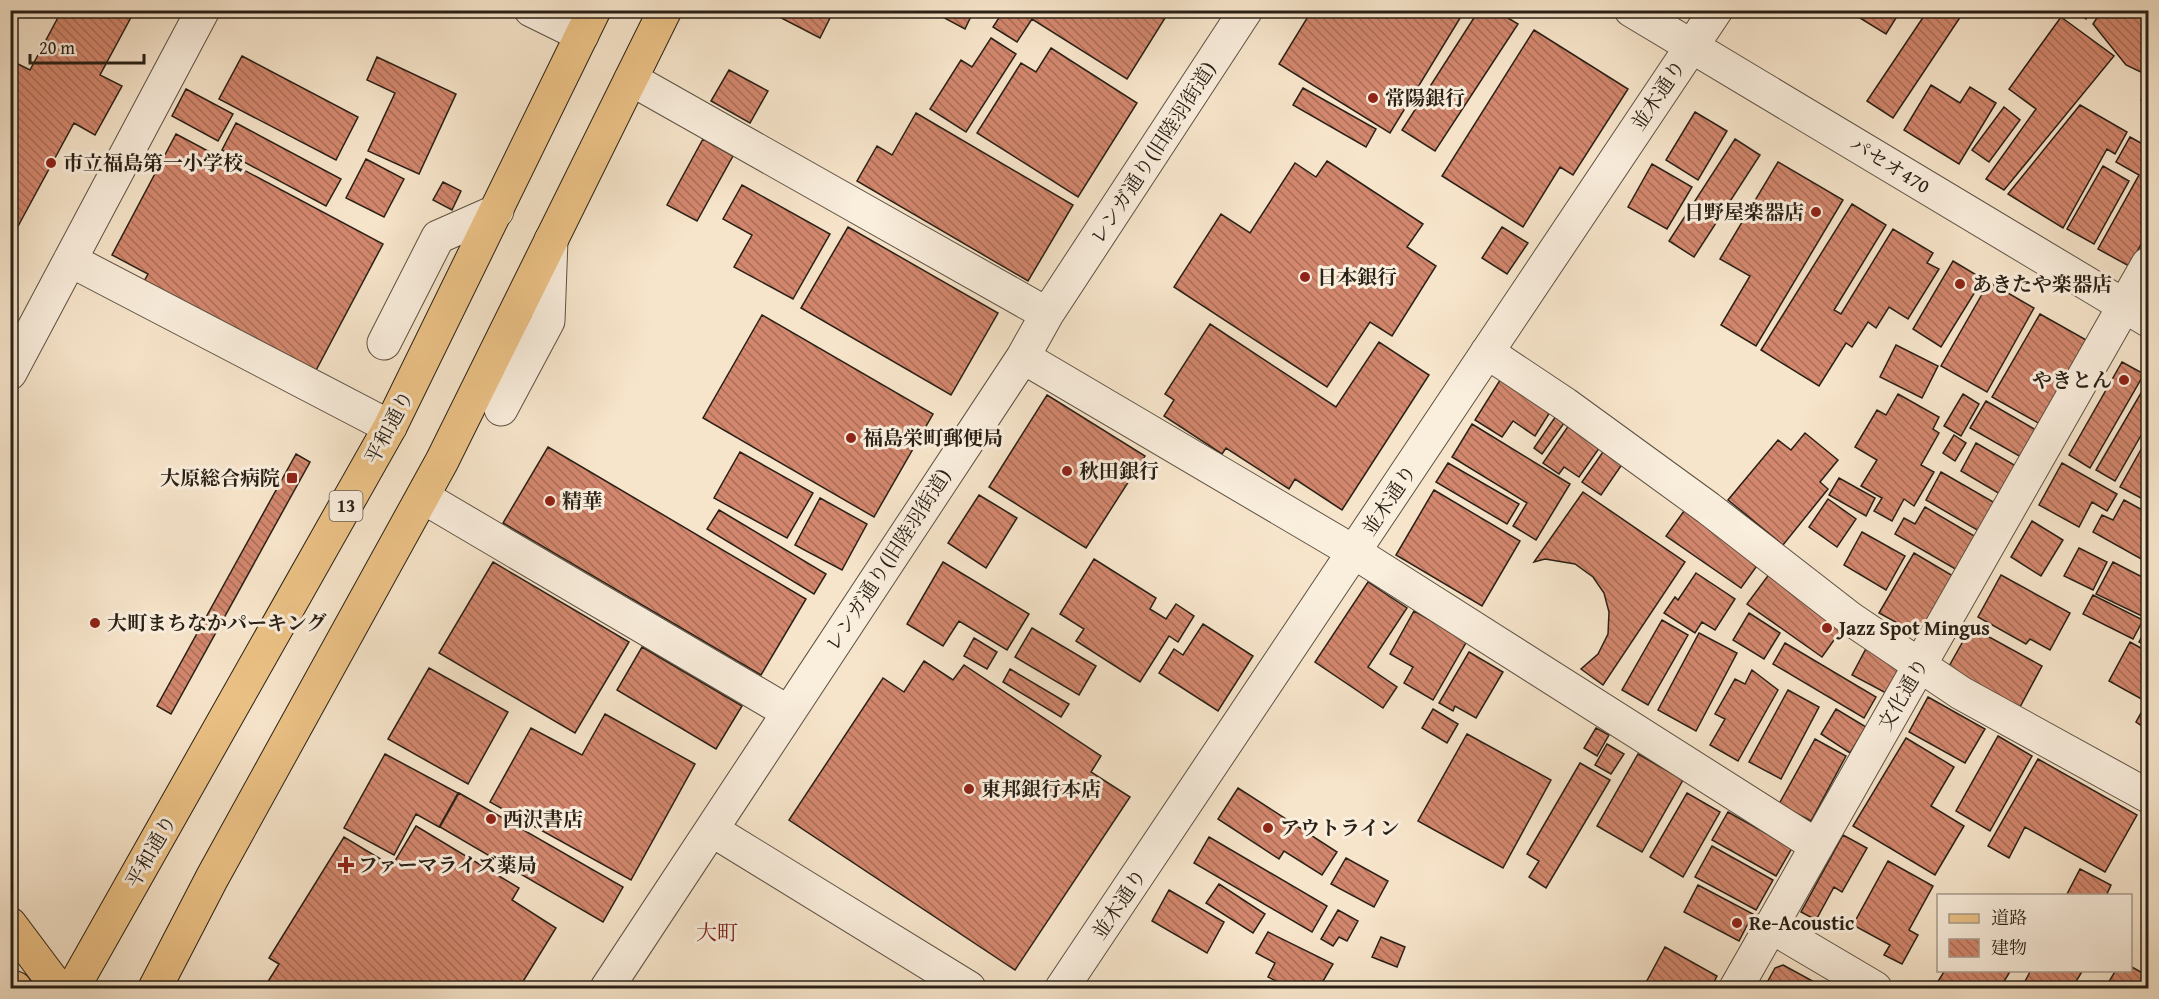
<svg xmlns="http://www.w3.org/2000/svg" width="2159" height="999" font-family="'Gentium Book Plus','Noto Serif JP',serif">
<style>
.building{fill:url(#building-back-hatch);stroke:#292016;stroke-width:1.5}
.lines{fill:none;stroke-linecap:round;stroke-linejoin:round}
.minor-casing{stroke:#5c5143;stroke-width:35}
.major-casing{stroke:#292016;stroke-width:35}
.highway-casing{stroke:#292016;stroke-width:35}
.minor{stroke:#faeedd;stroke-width:33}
.major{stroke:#ecc286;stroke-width:33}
.highway{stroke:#ecc286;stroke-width:33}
.poi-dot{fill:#8f2418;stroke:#faeedd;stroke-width:2}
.labels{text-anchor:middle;stroke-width:6;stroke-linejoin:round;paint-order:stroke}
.shield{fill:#faeedd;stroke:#685e52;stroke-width:1.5}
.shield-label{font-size:18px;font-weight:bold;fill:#292016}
.street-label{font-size:20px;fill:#292016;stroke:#faeedd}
.poi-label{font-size:20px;font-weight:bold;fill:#292016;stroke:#faeedd;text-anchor:start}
.neighbourhood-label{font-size:21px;fill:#7a1f14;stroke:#faeedd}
</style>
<defs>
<pattern id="building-back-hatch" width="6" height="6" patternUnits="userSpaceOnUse" patternTransform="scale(1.5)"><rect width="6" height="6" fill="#d3876e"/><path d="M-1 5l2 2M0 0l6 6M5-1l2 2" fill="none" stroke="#ab6e59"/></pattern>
</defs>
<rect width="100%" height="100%" fill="#f7e5cb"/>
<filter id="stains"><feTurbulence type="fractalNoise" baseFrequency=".00333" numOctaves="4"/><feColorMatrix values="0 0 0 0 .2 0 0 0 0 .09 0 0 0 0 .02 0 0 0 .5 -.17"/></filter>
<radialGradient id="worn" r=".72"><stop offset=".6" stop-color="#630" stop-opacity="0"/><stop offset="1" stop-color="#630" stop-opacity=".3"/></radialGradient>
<path class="building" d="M62,10H135L100,75L122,86L95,135L74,123L10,241V60L30,70Z
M766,10H834L820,38Z
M939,10H974L965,29L937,14Z
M1004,10H1170L1127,79L1032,19L1017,42L993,27Z
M1312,10H1465L1390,133L1279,64Z
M1479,10H1495L1518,24L1435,151L1402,130Z
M1858,10H1901L1886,34L1855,15Z
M1928,10H1952L1961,16L1893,118L1867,101Z
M2073,10H2091L2086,19Z
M2102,10L2148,11V68L2145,74L2126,65L2093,24Z
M2061,17L2114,56L2004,190L1986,179L2036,109L2009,89Z
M1534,30L1628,89L1573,175L1560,167L1523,227L1442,176Z
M991,38L1016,54L966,132L930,109L961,60L972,67Z
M1051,48L1137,103L1078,197L977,133L1021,63L1036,72Z
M242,56L358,117L336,160L219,99Z
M377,57L456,94L419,174L368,151L395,93L367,80Z
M729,70L768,91L750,123L711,101Z
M2148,83V104L2141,100Z
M1931,85L1960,103L1970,87L1996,103L1959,164L1904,130Z
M1303,88L1376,129L1366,147L1293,105Z
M186,89L233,114L218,141L172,116Z
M2080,105L2127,132L2115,154L2107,149L2063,228L2008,194Z
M2004,107L2020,120L1989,162L1972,150Z
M1695,112L1727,131L1698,180L1666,160Z
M916,113L1073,205L1028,281L857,181L877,146L892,155Z
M236,123L341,179L326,206L222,150Z
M176,134L383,244L313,376L142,285L148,274L112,255Z
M2130,137L2148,147V232L2129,266L2098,249L2139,175L2116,162Z
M703,139L733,156L697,221L667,205Z
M1735,139L1760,155L1694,257L1669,241Z
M366,159L404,179L384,217L346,198Z
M1327,161L1423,224L1407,247L1436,266L1392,336L1370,322L1327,387L1174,287L1221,214L1250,233L1295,163L1316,177Z
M1778,162L1843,200L1756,346L1721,325L1750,276L1720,259Z
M1652,164L1692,187L1667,229L1628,207Z
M2103,166L2129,181L2094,244L2067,229Z
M443,182L461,191L452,210L433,200Z
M742,185L830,234L793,299L734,267L752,235L723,219Z
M1852,204L1886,225L1834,310L1841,314L1893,229L1933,253L1927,263L1939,269L1908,319L1889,307L1876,328L1868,322L1852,347L1846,343L1819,386L1761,350Z
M848,227L998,313L951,395L801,308Z
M1502,227L1528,243L1507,274L1482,258Z
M1953,261L1983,279L1941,347L1913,329Z
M1989,282L2034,308L1987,392L1941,366Z
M2040,314L2088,341L2040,424L1992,397Z
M762,315L933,414L874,517L703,418Z
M1210,324L1336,407L1379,342L1429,375L1342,510L1295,479L1289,489L1226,448L1222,454L1164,416L1174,400L1165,394Z
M1896,345L1938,366L1922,398L1880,377Z
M2122,362L2144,374L2090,468L2069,455Z
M1502,377L1552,409L1535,436L1513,421L1502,437L1475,420Z
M2148,381V423L2115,481L2096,470Z
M1898,394L1939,417L1933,429L1939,433L1921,465L1934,472L1914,506L1904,499L1892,521L1874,511L1882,498L1861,486L1877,460L1855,447L1877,410L1886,415Z
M1963,394L1979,404L1961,436L1944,426Z
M1047,395L1145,456L1086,548L989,487Z
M1986,401L2036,430L2021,457L1970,428Z
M1558,413L1567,419L1542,454L1534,448Z
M1472,424L1570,484L1536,540L1513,526L1527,503L1452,457Z
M1569,425L1600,447L1579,477L1564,467L1559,474L1543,463Z
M1805,433L1838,460L1820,482L1828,489L1783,545L1728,500L1778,440L1791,450Z
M1954,435L1966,443L1955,461L1943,453Z
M2148,437V484L2141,498L2120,487Z
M1976,443L2016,466L2000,494L1961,471Z
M548,447L806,599L761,675L503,523Z
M1605,449L1623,463L1601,495L1582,482Z
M740,452L813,493L787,538L714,498Z
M296,454L310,462L171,714L157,706Z
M1448,463L1519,504L1507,524L1436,482Z
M2062,463L2117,494L2107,511L2092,502L2079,527L2039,505Z
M1941,472L1995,503L1979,531L1926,500Z
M1839,478L1875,498L1866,516L1829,495Z
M1434,490L1520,541L1482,606L1396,555Z
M1583,492L1685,562L1603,685L1581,669L1598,654L1608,634L1609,612L1604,593L1593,577L1575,564L1545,559L1534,562Z
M979,495L1017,518L986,568L948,543Z
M820,498L867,524L842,570L795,545Z
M1828,499L1856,519L1837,547L1809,527Z
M2124,500L2148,513V550L2143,560L2093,532L2102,515L2113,520Z
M1925,507L1976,537L1957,570L1895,534L1904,518L1915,524Z
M719,510L826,574L814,594L707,529Z
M1684,511L1759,563L1741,588L1666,536Z
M2032,521L2063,540L2041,576L2011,557Z
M1862,532L1905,556L1886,590L1844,565Z
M2079,548L2107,562L2093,590L2064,576Z
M1914,553L1953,576L1919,635L1879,613Z
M1094,559L1156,598L1150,609L1166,619L1176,604L1194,616L1178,642L1169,636L1140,682L1076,641L1084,629L1060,614Z
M493,562L629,642L575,733L439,653Z
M943,562L1029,614L1007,650L959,621L943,646L907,624Z
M2113,562L2148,580V613L2146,618L2096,594Z
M1696,573L1735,599L1715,630L1702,622L1695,633L1664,613L1675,597L1678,600Z
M1770,573L1844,626L1822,657L1747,604Z
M2001,575L2070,613L2050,650L2030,639L2026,644L1978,617Z
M1368,582L1407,608L1368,667L1397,687L1383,708L1315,662Z
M2093,595L2143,620L2133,639L2083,614Z
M1414,611L1467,641L1433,700L1404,683L1413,667L1390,654Z
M1749,613L1780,633L1764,659L1733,640Z
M1662,620L1688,635L1648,705L1622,690Z
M1203,624L1253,656L1218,711L1159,673L1174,649L1183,655Z
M2148,625V647L2139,642Z
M1971,627L2042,666L2020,707L1948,668Z
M1032,628L1096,666L1079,695L1015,657Z
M1699,633L1737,653L1696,731L1658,710Z
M974,638L997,652L987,669L964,656Z
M2130,642L2148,652V730L2136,722L2147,702L2109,681Z
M1785,643L1876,697L1864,718L1773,664Z
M1869,643L1903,662L1886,693L1852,675Z
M642,647L742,706L716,749L617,690Z
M1469,652L1503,672L1476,718L1455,706L1453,711L1439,703Z
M924,661L953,680L964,665L1101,756L1091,772L1130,797L1015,970L789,820L883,678L904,692Z
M429,668L508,712L468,784L388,739Z
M1010,669L1069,704L1061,717L1003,682Z
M1752,670L1778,690L1738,761L1710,745L1725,719L1715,714L1735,679L1745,684Z
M1788,690L1819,707L1781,779L1749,762Z
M1928,697L1985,729L1965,763L1909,732Z
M1433,709L1458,724L1447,743L1422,728Z
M1836,709L1866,727L1850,753L1821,734Z
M605,714L695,764L631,880L490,802L531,728L582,755Z
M1596,728L1609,735L1597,756L1584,748Z
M1467,734L1551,780L1503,868L1418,821Z
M1998,736L2032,756L1990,831L1956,811Z
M1906,738L1954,767L1931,806L1964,826L1935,875L1853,826Z
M1815,739L1846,756L1811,821L1779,804Z
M1607,744L1624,754L1611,774L1595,765Z
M385,754L458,793L439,827L416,814L394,855L344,828Z
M1638,754L1683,780L1642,852L1597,826Z
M2038,759L2137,815L2105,872L2025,827L2009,858L1988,846Z
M1580,763L1610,780L1546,888L1529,877L1539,861L1527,854Z
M1238,788L1337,852L1322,875L1284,851L1279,859L1218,819Z
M459,793L623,887L603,922L440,827Z
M1687,793L1720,812L1683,877L1650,857Z
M1728,812L1792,848L1776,876L1712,840Z
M416,826L519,888L512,900L556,928L519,988H264L279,964L269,958L344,837L392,866Z
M1843,835L1867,848L1842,892L1834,887L1816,920L1801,912Z
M1209,837L1327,906L1312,932L1194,863Z
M1712,846L1773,880L1756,910L1695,877Z
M1346,858L1388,881L1374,907L1331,884Z
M1888,861L1933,886L1909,930L1918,935L1902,964L1884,955L1890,945L1853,925Z
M2080,869L2111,885L2106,896H2066Z
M1219,884L1265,914L1253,933L1206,903Z
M1698,885L1753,914L1739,941L1684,912Z
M1169,890L1224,922L1207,953L1152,921Z
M1338,910L1358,921L1347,941L1339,937L1333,946L1321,939Z
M1268,932L1333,964L1319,988H1290L1268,977L1275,963L1256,953Z
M1381,937L1405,947L1397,967L1372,957Z
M1665,947L1717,976L1711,988H1643Z
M1783,965L1818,984L1815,988H1764L1775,968Z
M2130,966L2148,976V988H2105L2116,970H2130Z
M1945,970H2011L2000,988H1934Z
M2031,970H2083L2072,988H2025L2022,987Z"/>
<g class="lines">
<g class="minor-casing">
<path id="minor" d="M531,10L582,35
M1631,10L2148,320
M631,79L1047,314
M70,260L390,427
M384,343L438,237L497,211
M1487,352L1565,404L1708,508L1851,619L1961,693L2148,796
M1023,357L1354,552L1817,846
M10,373L203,10
M501,409L548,321L551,240
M423,497L788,712
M712,830L969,988
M1770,926L1875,988
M607,988L1023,357L1047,314L1246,10
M1062,988L1716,10
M1736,988L2148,264"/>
</g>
<g class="major-casing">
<path id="major" d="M10,924L58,988
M10,988H15"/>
</g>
<g class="highway-casing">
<path id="highway" d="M73,988L390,427L594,10
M155,988L212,878L442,461L665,10"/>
</g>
<use href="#minor" class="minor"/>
<use href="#major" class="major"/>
<use href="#highway" class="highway"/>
</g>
<g class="poi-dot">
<circle cx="1373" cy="98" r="6"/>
<circle cx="51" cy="163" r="6"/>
<circle cx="1816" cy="212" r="6"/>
<circle cx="1305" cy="277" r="6"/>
<circle cx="1960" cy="284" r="6"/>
<circle cx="2124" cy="380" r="6"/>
<circle cx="851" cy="438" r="6"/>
<circle cx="1067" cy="471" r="6"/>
<rect x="286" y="472" width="12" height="12" rx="3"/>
<circle cx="550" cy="501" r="6"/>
<circle cx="95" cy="623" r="6"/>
<circle cx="1827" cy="628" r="6"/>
<circle cx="969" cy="789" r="6"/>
<circle cx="491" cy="819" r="6"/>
<circle cx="1268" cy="828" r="6"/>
<path d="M343 856h6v6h6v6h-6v6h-6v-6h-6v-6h6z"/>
<circle cx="1737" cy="923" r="6"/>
</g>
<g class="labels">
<rect class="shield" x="329.5" y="491" width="33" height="30" rx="4.5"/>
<g class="shield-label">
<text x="346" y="512">13</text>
</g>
<g class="street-label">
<text transform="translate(1658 95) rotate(-56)" y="7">並木通り</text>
<text transform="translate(1153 153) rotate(-57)" y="7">レンガ通り(旧陸羽街道)</text>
<text transform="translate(1890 165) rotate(31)" y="7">パセオ470</text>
<text transform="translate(389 427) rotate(-62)" y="7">平和通り</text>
<text transform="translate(1389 500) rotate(-56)" y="7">並木通り</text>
<text transform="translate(888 560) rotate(-57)" y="7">レンガ通り(旧陸羽街道)</text>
<text transform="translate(1903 694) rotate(-60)" y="7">文化通り</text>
<text transform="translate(151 851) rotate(-60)" y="7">平和通り</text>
<text transform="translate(1119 904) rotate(-56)" y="7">並木通り</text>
</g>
<g class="poi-label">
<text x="1385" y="105">常陽銀行</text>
<text x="63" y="170">市立福島第一小学校</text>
<text x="1804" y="219" text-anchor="end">日野屋楽器店</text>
<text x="1317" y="284">日本銀行</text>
<text x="1972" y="291">あきたや楽器店</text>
<text x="2112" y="387" text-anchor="end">やきとん</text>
<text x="863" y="445">福島栄町郵便局</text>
<text x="1079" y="478">秋田銀行</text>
<text x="280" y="485" text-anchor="end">大原総合病院</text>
<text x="562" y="508">精華</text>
<text x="107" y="630">大町まちなかパーキング</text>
<text x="1839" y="635">Jazz Spot Mingus</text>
<text x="981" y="796">東邦銀行本店</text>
<text x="503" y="826">西沢書店</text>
<text x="1280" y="835">アウトライン</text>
<text x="358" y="872">ファーマライズ薬局</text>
<text x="1749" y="930">Re-Acoustic</text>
</g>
<g class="neighbourhood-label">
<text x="717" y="940">大町</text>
</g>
</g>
<rect width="2159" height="999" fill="none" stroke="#f7e5cb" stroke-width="36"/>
<rect x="12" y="12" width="2135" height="975" fill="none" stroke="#292016" stroke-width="3"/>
<rect x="18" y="18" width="2123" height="963" fill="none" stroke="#292016" stroke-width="1.5"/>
<rect x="1937" y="894" width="195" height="78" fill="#faeedd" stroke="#a69c8d" stroke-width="1.5"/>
<rect x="1949" y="914" width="30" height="9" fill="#ecc286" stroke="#a69c8d" stroke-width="1.5"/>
<text x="1991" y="924" font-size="18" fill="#292016">道路</text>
<rect x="1949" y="939" width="30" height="18" fill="url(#building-back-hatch)" stroke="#a69c8d" stroke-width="1.5"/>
<text x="1991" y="954" font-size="18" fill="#292016">建物</text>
<path d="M30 54v9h114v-9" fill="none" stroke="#292016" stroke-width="3"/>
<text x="39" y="54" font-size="18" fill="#292016" stroke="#faeedd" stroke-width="4.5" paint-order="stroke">20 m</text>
<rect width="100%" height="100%" filter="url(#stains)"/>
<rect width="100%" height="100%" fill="url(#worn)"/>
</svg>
